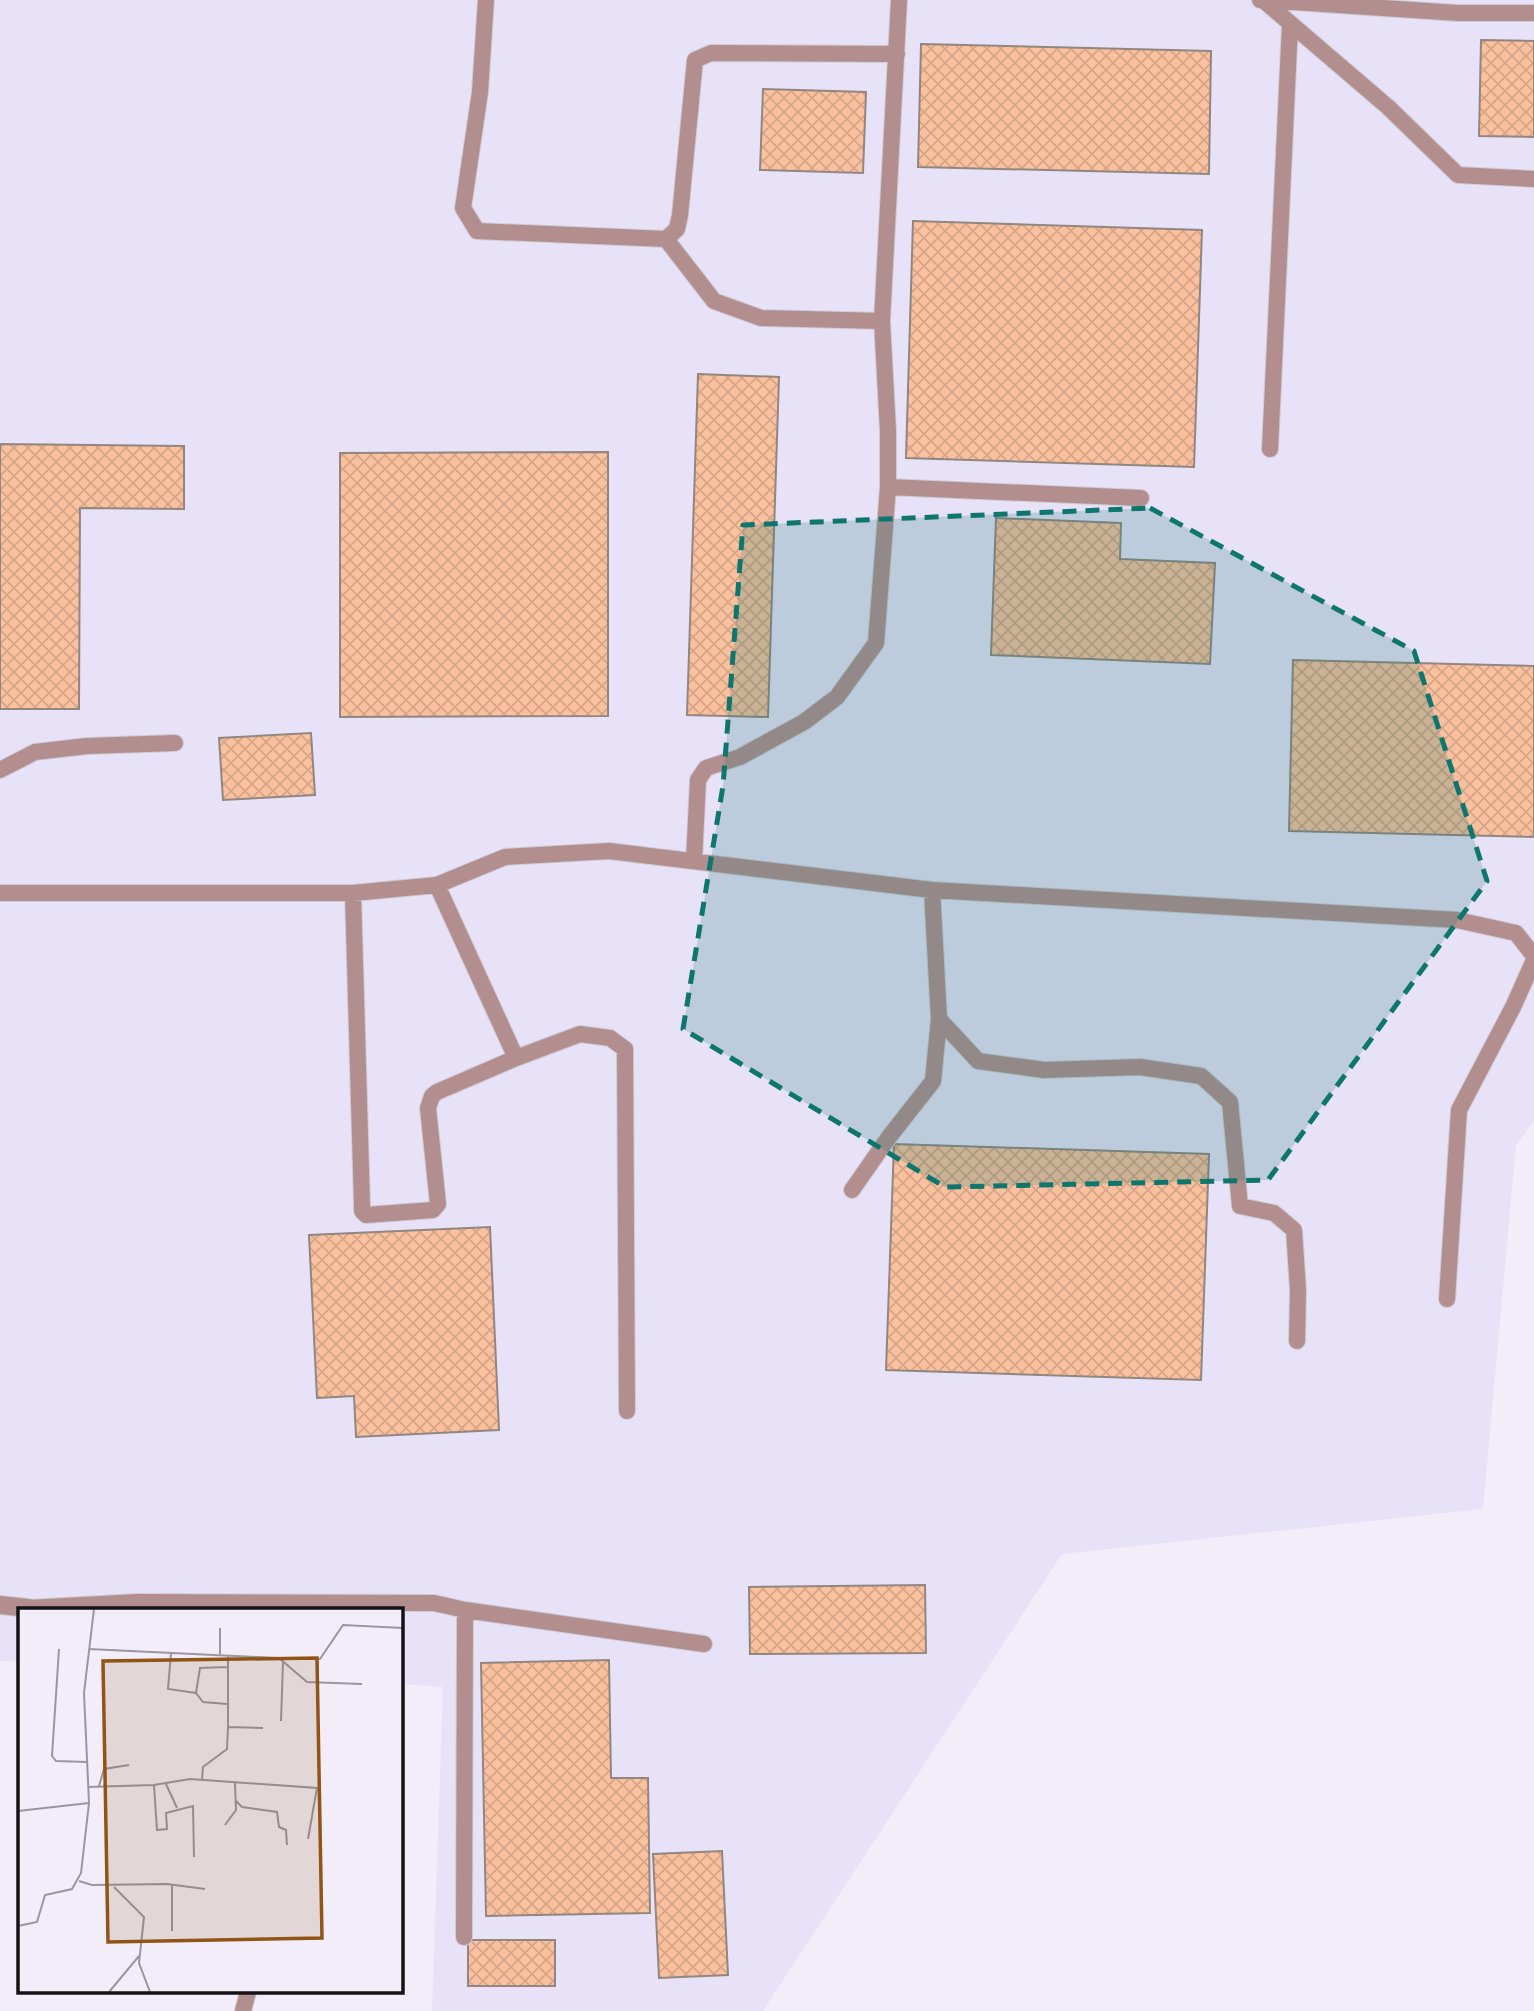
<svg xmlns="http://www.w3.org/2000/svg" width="1534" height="2011" font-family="Barlow,sans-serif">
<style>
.industrial{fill:#e8e2f8}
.building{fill:url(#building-cross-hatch);stroke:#928680;stroke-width:2}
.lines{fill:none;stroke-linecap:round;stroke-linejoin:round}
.lane-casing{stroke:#cfcad5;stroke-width:18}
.street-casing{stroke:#cfcad5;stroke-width:20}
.lane{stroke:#b38e8f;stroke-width:16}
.street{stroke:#b38e8f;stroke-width:18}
.marked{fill:#0f766e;fill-opacity:0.2;stroke:#0f766e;stroke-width:5;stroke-dasharray:14 9;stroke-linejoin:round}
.inset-road{fill:none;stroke:#9a959e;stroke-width:2}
.view{fill:#905415;fill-opacity:0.15;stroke:#905415;stroke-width:3.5}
.inset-edge{fill:none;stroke:#141216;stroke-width:3.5}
</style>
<defs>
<pattern id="building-cross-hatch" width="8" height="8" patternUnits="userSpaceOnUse" patternTransform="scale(1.75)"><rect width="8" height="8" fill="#fbc19f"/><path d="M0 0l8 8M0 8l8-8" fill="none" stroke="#d6a588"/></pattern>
</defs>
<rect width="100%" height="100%" fill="#f3edf9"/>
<path class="industrial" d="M0,0H1534V1121L1516,1145L1483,1509L1062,1554L763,2011H432L443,1687L401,1684V1610H19V1662L0,1661Z"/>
<path class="building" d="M1481,40L1534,41V137L1479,136Z
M921,44L1211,51L1209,174L918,167Z
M763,89L866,92L863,173L760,170Z
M913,221L1202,230L1194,467L906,458Z
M698,374L779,377L768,717L687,715Z
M0,444L184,446V509L80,508L79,709H0Z
M608,452V716L340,717V453Z
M996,518L1121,523L1120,559L1215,563L1210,664L991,655Z
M1293,660L1534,666V837L1289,831Z
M311,733L315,795L223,800L219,738Z
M894,1144L1209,1154L1201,1380L886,1370Z
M490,1227L499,1430L356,1437L354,1396L317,1398L309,1235Z
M925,1585L926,1653L750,1654L749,1587Z
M609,1660L611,1778H648L650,1913L486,1916L481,1663Z
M722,1851L728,1975L659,1978L653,1854Z
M468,1940H555V1986H468Z"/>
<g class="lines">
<g class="lane-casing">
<path id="lane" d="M486,0L480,92L463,208L477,231L666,239L677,229L680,215L695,60L711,53L897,54
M899,0L882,321L888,431V487L1141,498
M1260,0H1263L1388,107L1458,175L1534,179
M1263,0L1458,13H1534
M666,239L714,301L761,318L882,321
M1270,449L1290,25
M0,770L35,752L87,746L175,743
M694,861L698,780L706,768L740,757L804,722L837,697L876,643L888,487
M437,885L516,1058
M0,893H353L437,885L505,857L609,851L932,890L1457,920L1516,933L1534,956
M353,893L362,1205V1211L366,1215L433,1210L438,1204L428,1108L432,1096L437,1092L516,1058L580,1034L610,1038L625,1049L627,1411
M939,1019L978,1061L1044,1070L1140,1067L1201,1076L1230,1102L1240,1206L1274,1213L1294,1230L1298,1290L1297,1341
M852,1190L889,1137L933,1081L939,1019L932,890
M1447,1299L1459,1110L1513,1007L1534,960
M28,1608L137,1602L434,1603L465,1610L704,1644
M464,1937L465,1610
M243,2011L248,1992"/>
</g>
<g class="street-casing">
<path id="street" d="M0,1605L28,1608L35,1610"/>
</g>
<use href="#lane" class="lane"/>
<use href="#street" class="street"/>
</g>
<path class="marked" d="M1150,508L1414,651L1487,881L1268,1180L945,1187L683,1029L723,786L743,525Z"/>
<g transform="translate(18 1608)">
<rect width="385" height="385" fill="#f3edf9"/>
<path class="inset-road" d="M41,41L34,148L38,153L69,154M71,41L261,50L289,74L344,76M153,45L150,81L178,85M202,46V20M210,47V119L245,120M261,50L302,51L325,17L385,20M178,85L182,60L210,59M178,85L185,94L209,96M263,113L265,54M184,172L185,159L209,141L210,119M148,176L159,200M136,177L139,222L149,221L148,205L175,198L176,249M81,178L86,161L111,157M70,179L136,177L172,171L299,180L290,231M218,193L224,199L259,204L261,219L268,222L269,237M0,203L71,195M207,217L218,202L217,175M61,273L74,277L149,276L187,281M154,277V323M96,279L126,309L121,355L132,384M0,318L19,314L27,287L54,281L63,265L71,195L66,85L76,1M91,384L121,348"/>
<path class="view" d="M299,50L304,330L90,334L85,53Z"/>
<rect width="385" height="385" class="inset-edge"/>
</g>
</svg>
